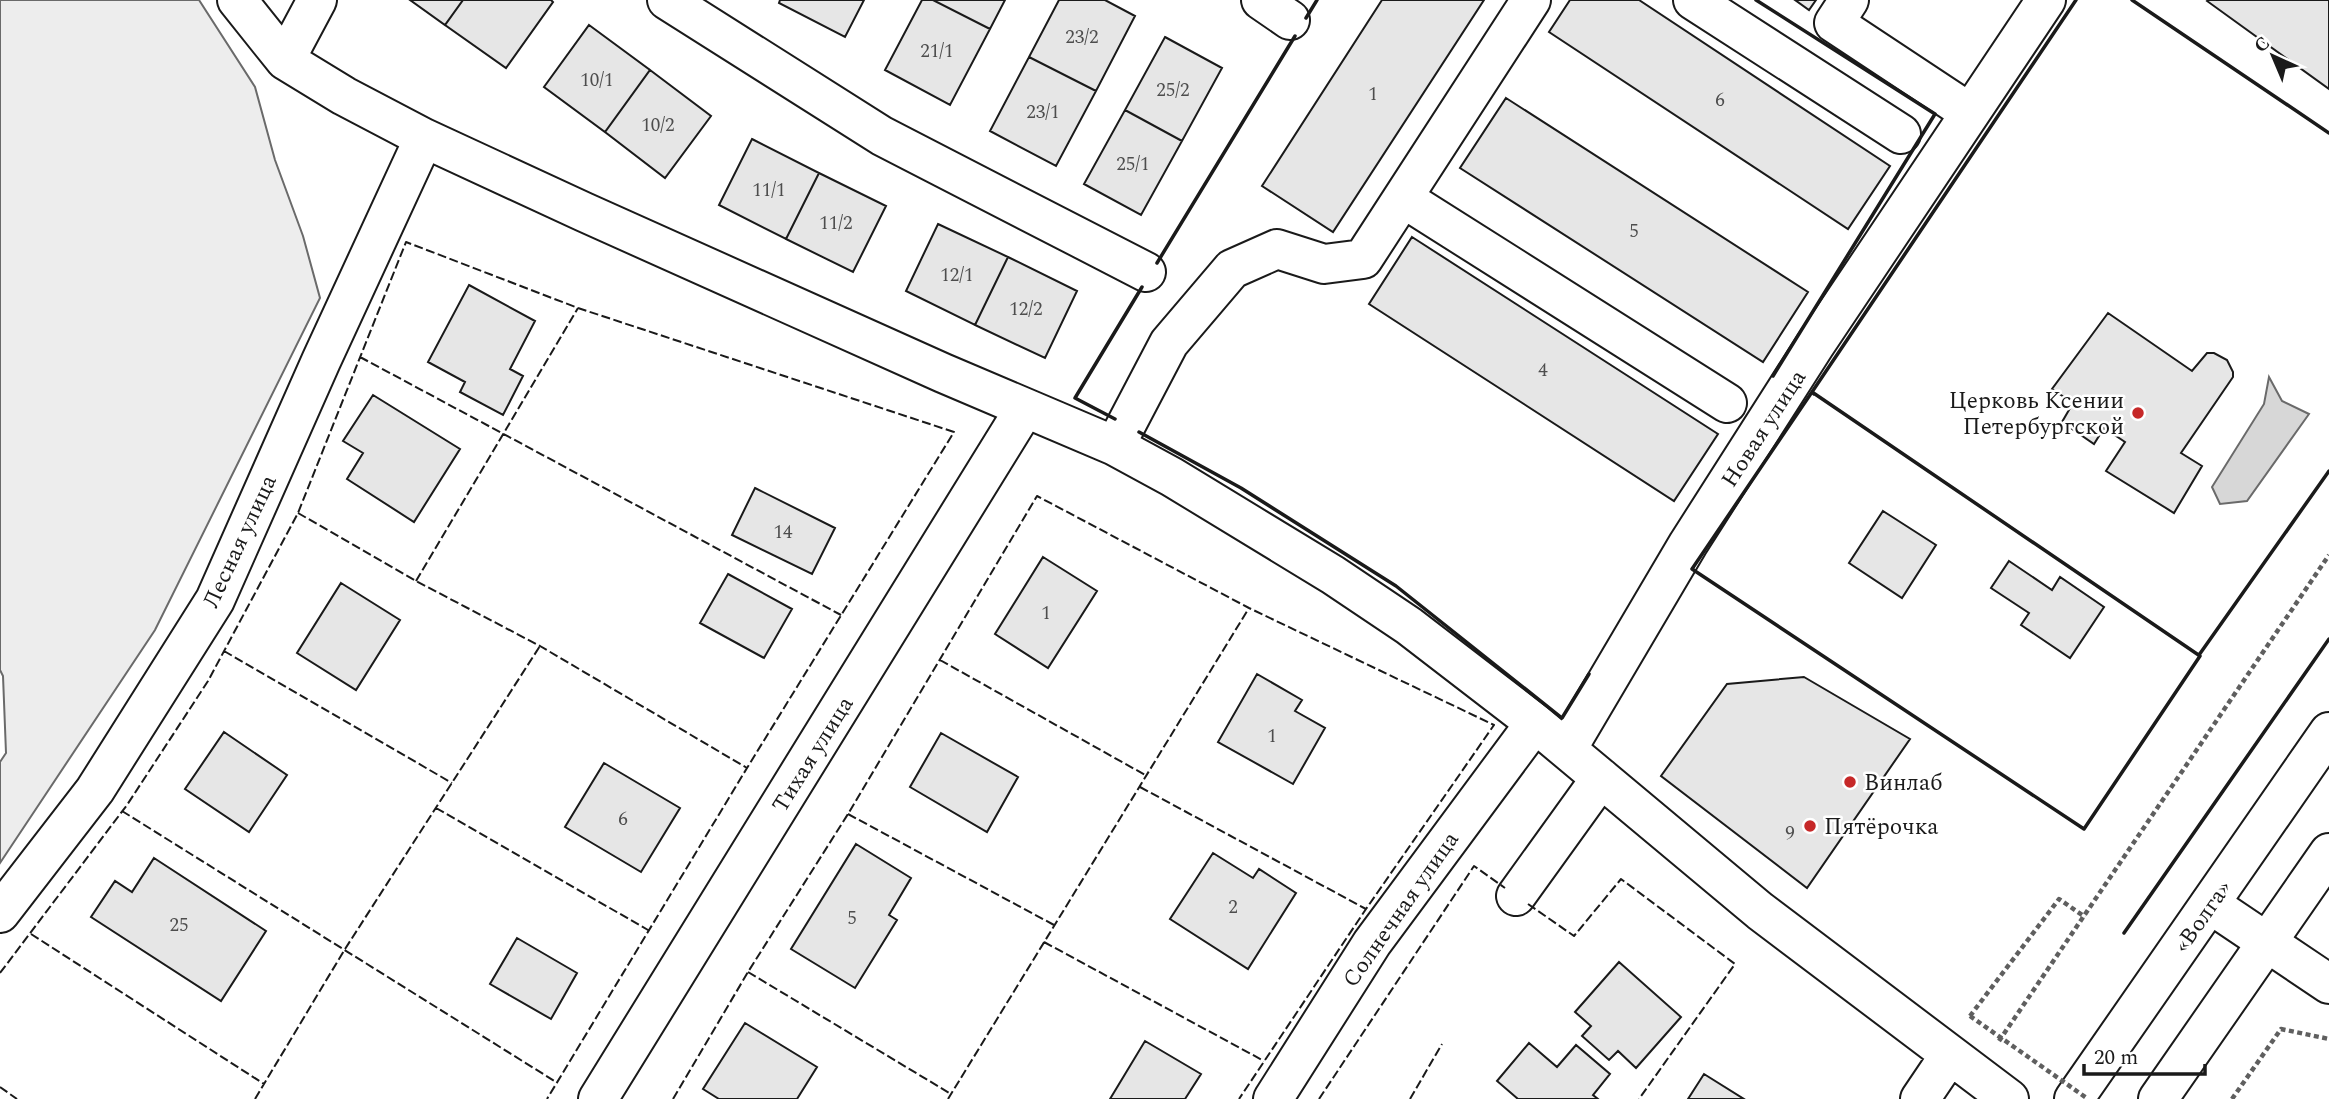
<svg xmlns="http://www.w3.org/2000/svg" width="2329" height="1099" font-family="Spectral,serif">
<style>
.built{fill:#ededed;stroke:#6a6a6a;stroke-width:2}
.water{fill:#d7d7d7;stroke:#6a6a6a;stroke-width:2}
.building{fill:#e6e6e6;stroke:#1a1a1a;stroke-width:2}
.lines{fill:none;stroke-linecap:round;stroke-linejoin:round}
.minor-casing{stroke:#1a1a1a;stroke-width:42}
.highway-casing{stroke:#1a1a1a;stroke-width:42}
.path{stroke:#5f5f5f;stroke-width:4.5;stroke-dasharray:5 3.5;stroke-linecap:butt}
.minor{stroke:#fff;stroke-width:38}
.highway{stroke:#fff;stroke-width:38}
.path-bridge{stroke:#5f5f5f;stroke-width:4.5;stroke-dasharray:5 3.5;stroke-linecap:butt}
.fence{stroke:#1a1a1a;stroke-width:2;stroke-dasharray:9 3.5;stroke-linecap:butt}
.wall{stroke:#1a1a1a;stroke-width:3.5}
.poi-dot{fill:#c62828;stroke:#fff;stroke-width:2.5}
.labels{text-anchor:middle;stroke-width:5;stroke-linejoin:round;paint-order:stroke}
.number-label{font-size:19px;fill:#4d4d4d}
.poi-label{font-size:23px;fill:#1a1a1a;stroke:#fff;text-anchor:start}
.street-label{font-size:23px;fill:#1a1a1a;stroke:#fff}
</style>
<rect width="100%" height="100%" fill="#fff"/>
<path class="built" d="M0,0H199L255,87L275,160L303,236L320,298L155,630L0,863V762L6,753L3,676L0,670Z"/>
<path class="water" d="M2269,377L2282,401L2309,414L2247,501L2220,504L2212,487L2264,404Z"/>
<path class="building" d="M410,0H463L445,25Z
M463,0H551L553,2L506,68L445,25Z
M780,0H864L845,37L779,3Z
M922,0H933L990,29L950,105L885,70Z
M933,0H1005L990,29Z
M1059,0H1105L1135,16L1096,91L1029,57Z
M1382,0H1484L1333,232L1262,186Z
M1570,0H1639L1890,166L1848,229L1549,32Z
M1795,0H1816L1809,10Z
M2329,0V89L2207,1L2208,0Z
M589,25L650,70L605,132L544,87Z
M1165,37L1222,68L1182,141L1125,110Z
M1029,57L1096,91L1056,166L990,131Z
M650,70L711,116L665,178L605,132Z
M1506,98L1808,292L1763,362L1460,168Z
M1125,110L1182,141L1141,215L1084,184Z
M752,139L819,173L786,239L719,205Z
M819,173L886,206L853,272L786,239Z
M938,224L1008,257L975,325L906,291Z
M1412,237L1718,434L1674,501L1369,304Z
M1008,257L1077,291L1045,358L975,325Z
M469,285L535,321L510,369L523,376L503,415L460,392L465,382L428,362Z
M2108,313L2192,371L2207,353H2214L2227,360L2233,372V377L2181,453L2202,466L2174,513L2106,471L2125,442L2104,428L2094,444L2062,422L2073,403L2052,389Z
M373,395L460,449L414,522L347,479L363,453L343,441Z
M755,488L835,528L812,574L732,535Z
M1883,511L1936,545L1902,598L1849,563Z
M1043,557L1097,591L1048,668L995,634Z
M2009,561L2052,590L2060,577L2104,607L2070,658L2021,625L2029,613L1991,588Z
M728,574L792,609L764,658L700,623Z
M341,583L400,620L356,690L297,653Z
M1257,674L1302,700L1295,711L1325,728L1293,784L1218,742Z
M1804,677L1910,739L1807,888L1661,776L1727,684Z
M224,732L287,775L249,832L185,789Z
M941,733L1018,777L987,832L910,787Z
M604,763L680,808L641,872L565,827Z
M856,844L911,878L889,915L897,920L855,988L791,949Z
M1213,853L1253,878L1259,869L1296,893L1248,969L1170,919Z
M154,858L266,931L221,1001L91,917L115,881L132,892Z
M517,938L577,973L551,1019L490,984Z
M1619,962L1681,1017L1636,1068L1618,1051L1609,1060L1582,1036L1591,1026L1575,1012Z
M745,1023L817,1067L797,1099H719L703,1089Z
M1145,1041L1201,1074L1185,1099H1110Z
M1529,1043L1557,1067L1576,1045L1610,1074L1593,1095L1598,1099H1518L1497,1081Z
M1704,1074L1744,1099H1688Z"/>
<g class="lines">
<g class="minor-casing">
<path id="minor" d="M237,0L285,60L344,96L424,138L584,212L943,373L1115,446L1172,477L1333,575L1409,626L1535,723L1760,911L2009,1099
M667,0L882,136L1146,272
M1261,0L1290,20
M1693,0L1901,134
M1849,0L1834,23L1970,113
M285,60L317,0
M1403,198L1727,403
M1115,446L1169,343L1232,269L1277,249L1324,264L1363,259L1531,0
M1567,749L1688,544L1815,345L2046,0
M1516,896L1601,778
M2210,904L2329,984
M0,913L95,790L215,600L321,361L424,138
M598,1099L1025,408
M1273,1099L1372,943L1535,723
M1920,1099L1949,1056"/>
</g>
<g class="highway-casing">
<path id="highway" d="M2074,1099L2329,732
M2158,1099L2329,853"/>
</g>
<path class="path" d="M1970,1016L2059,899L2085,917
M1999,1041L2329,555
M2232,1099L2281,1029L2329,1039"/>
<use href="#minor" class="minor"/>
<use href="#highway" class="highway"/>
<path class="path-bridge" d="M1970,1016L2088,1099"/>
<path class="fence" d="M360,357L841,615
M298,513L416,581L540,646L747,768
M416,581L578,308
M224,651L452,783
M940,660L1147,776
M1140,787L1366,909
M436,808L648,930
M122,811L556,1082
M848,814L1054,925
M1528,904L1574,936L1621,879L1735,964L1639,1099
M31,934L264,1084
M1044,942L1264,1061
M748,972L951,1094
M0,973L127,805L208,681L298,513L406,242L578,308L954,432L747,768L547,1099
M0,1087L17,1099
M255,1099L345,949L540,646
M673,1099L748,972L848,814L1037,496L1249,608L1494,725L1366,909L1239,1099
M948,1099L1249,608
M1319,1099L1474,866L1505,888
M1410,1099L1442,1044"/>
<path class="wall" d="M1756,0L1935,114L1773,376
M2132,0L2329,133
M1306,18L1317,0
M1157,263L1295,36
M1812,392L2200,656L2084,829L1692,569Z
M1814,394L1812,392L2076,0
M1115,419L1075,398L1142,287
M1139,432L1241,488L1396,586L1562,718L1589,674
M2199,655L2329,471
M2124,933L2329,639"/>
</g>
<g class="poi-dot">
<circle cx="2138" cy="413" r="7"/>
<circle cx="1850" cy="782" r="7"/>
<circle cx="1810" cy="826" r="7"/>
</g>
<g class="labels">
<g class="number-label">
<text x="1082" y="43">23/2</text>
<text x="937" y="57">21/1</text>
<text x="597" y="86">10/1</text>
<text x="1173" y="96">25/2</text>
<text x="1373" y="100">1</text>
<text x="1720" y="106">6</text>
<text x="1043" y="118">23/1</text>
<text x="658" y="131">10/2</text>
<text x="1133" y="170">25/1</text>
<text x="769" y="196">11/1</text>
<text x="836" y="229">11/2</text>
<text x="1634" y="237">5</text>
<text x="957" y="281">12/1</text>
<text x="1026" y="315">12/2</text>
<text x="1543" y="376">4</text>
<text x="783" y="538">14</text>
<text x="1046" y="619">1</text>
<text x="1272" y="742">1</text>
<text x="623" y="825">6</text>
<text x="1790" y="839">9</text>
<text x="1233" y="913">2</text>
<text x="852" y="924">5</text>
<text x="179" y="931">25</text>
</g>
<g class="poi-label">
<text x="2124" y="408" text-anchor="end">Церковь Ксении<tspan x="2124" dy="26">Петербургской</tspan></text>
<text x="1864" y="790">Винлаб</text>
<text x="1824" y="834">Пятёрочка</text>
</g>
<g class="street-label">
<text transform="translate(1763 428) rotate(-57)" y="8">Новая улица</text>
<text transform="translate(239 541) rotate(-65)" y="8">Лесная улица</text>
<text transform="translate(812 754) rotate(-58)" y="8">Тихая улица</text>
<text transform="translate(1400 909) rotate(-55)" y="8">Солнечная улица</text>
<text transform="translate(2202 916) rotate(-55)" y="8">«Волга»</text>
</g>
</g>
<g transform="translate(2273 56) rotate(316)" stroke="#ffffff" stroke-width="5" paint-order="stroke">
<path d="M0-5L12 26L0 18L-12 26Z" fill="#1a1a1a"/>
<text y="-10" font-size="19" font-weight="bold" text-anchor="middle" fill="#1a1a1a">С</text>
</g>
<path d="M2084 1064v10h121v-10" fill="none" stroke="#1a1a1a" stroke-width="3.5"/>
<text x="2094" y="1064" font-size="21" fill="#1a1a1a" stroke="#ffffff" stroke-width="5" paint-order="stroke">20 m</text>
</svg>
